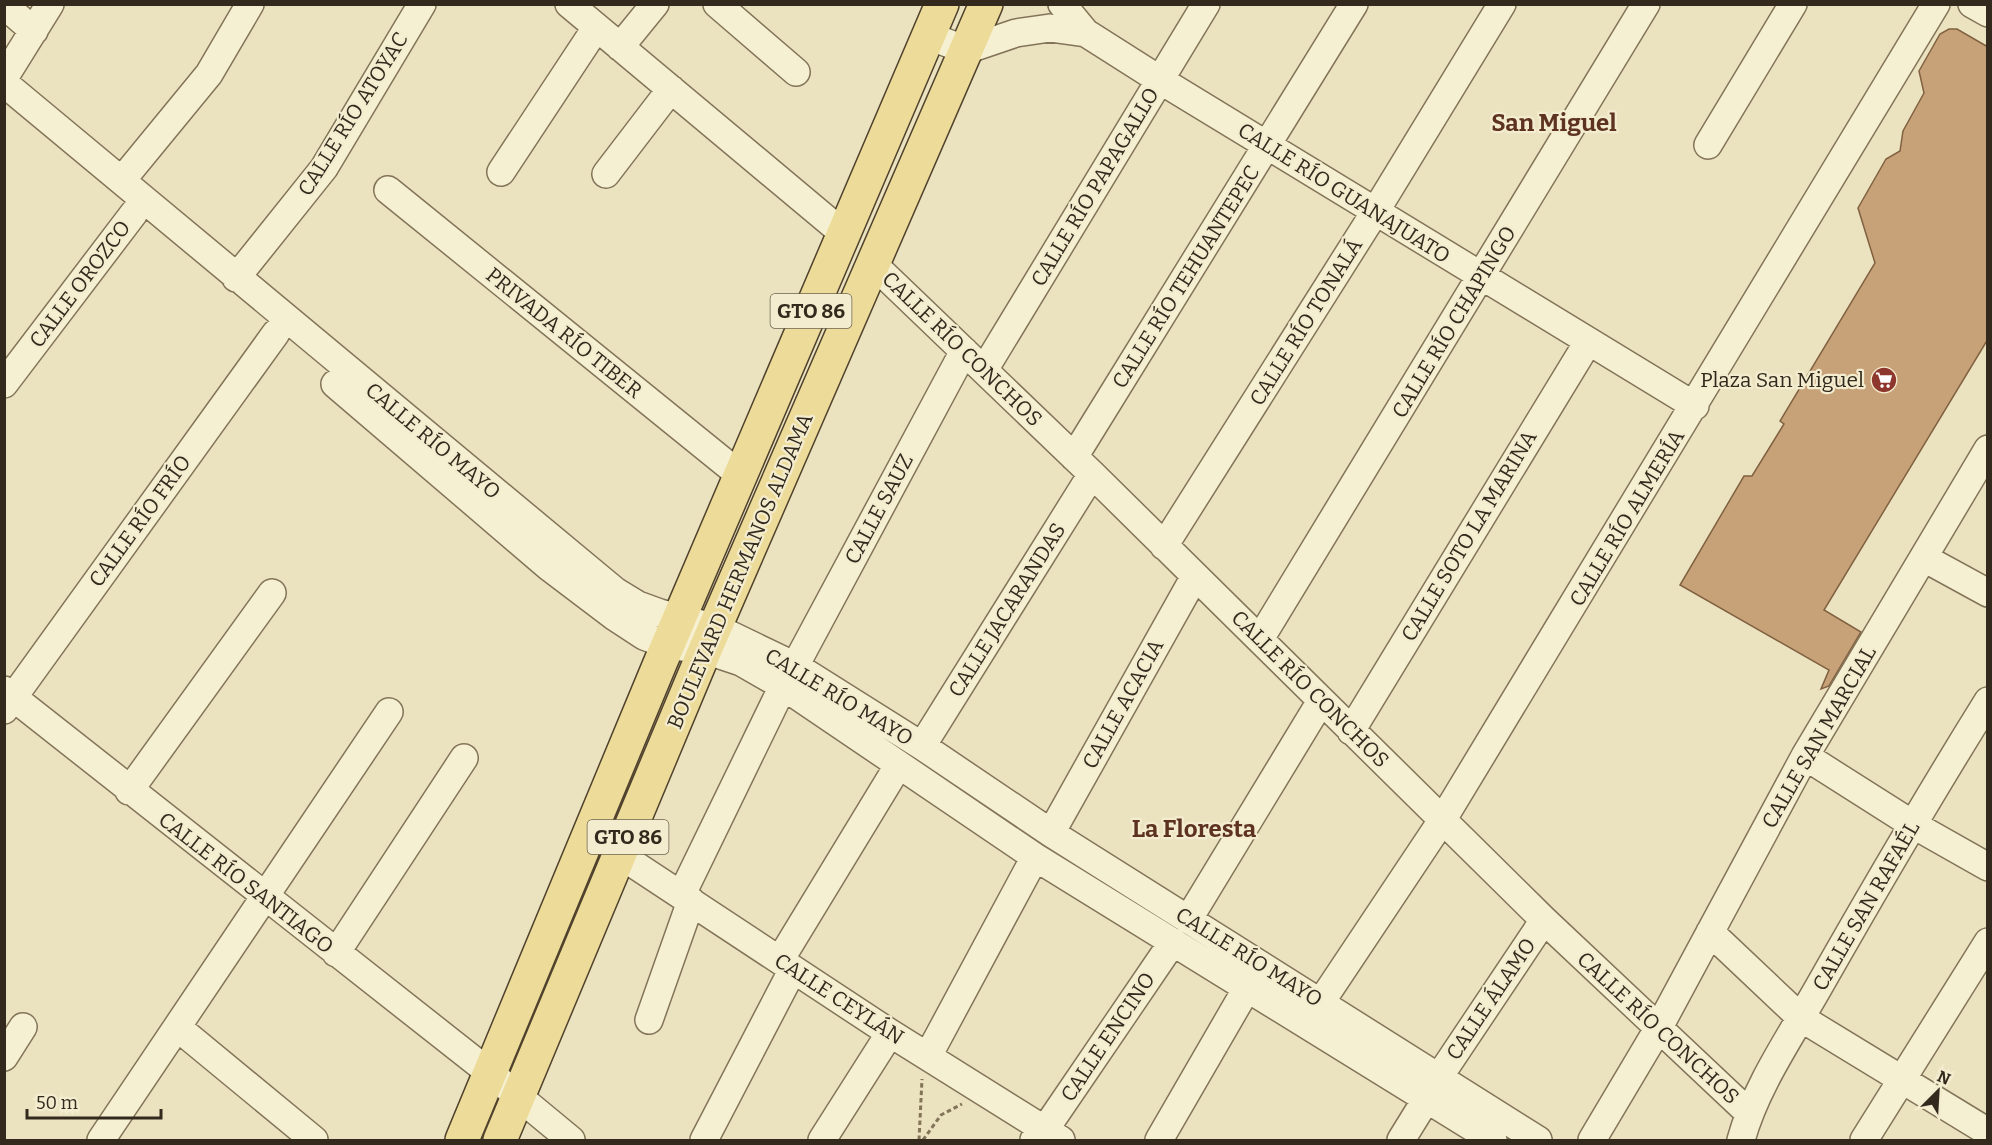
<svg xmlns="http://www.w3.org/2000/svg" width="1992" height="1145" font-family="Bitter,serif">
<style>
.building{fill:#c7a178;stroke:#806140;stroke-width:1.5}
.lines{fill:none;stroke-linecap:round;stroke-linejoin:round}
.minor-casing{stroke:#837459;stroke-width:30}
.major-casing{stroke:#50422d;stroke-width:36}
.path{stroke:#837459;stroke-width:3;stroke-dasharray:4.5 3;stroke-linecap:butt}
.minor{stroke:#f6f0d2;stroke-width:27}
.major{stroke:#eddc99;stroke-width:33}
.labels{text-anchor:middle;stroke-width:4.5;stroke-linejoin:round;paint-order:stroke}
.shield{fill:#f3eccf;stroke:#6d6452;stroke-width:1.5}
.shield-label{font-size:20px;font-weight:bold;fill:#332a1d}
.street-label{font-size:21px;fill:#332a1d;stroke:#f3eccf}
.poi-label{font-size:21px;fill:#332a1d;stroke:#f3eccf;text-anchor:end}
.quarter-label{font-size:24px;font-weight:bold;fill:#5d331f;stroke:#f3eccf}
</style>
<rect width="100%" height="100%" fill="#ebe3c0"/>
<path class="building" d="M1949,29H1957L1988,47V339L1824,610L1861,632L1829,686L1821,689L1829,670L1680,585L1744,476H1752L1784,424L1780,421L1875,263L1858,208L1886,159L1900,151L1903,131L1924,93L1919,71L1940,34Z"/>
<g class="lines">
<g class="minor-casing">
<path id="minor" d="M569,4L844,234
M717,4L796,72
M1062,4L1086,33L1160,80L1695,406
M1972,4L1988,13
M4,5L34,31
M929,36L966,50L1016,33L1050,28L1086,33
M620,47L655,4
M4,78L50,4
M4,83L615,591L638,605L660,613L716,628L795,666L922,746L1051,833L1538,1140
M1708,145L1793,4
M501,172L596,28
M606,174L671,89
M122,180L209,74L250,4
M388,190L740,475
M872,263L1092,474L1544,920L1749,1113
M236,278L324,168L422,4
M984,370L1206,4
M4,384L134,213
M335,384L549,567L615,617L644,636L668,645L705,650L741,662L783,686L1035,857L1493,1140
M1074,457L1354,4
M1164,546L1375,212L1502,4
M1924,558L1988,593
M1260,639L1646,4
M795,666L964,351
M4,690L490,1073L571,1140
M4,710L276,333
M1351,731L1588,342
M922,746L1092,474
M1805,756L1912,824L1988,867
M129,791L272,593
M1051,833L1195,576
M620,855L890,1033L1061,1140
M682,894L783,686
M1188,920L1321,701
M1710,932L1801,1018L1988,1132
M336,953L464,758
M780,960L898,766
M1311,1017L1443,819L1936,4
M649,1020L691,901
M177,1027L314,1140
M928,1056L1035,857
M4,1057L23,1027
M1439,1077L1544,920
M101,1140L389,712
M704,1140L793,969
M822,1140L890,1033
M1034,1140L1044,1131L1172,943
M1159,1140L1247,988
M1401,1140L1427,1098
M1592,1140L1658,1029L1805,756L1988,449
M1741,1140C1756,1085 1793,1033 1821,983C1875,888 1930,794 1988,701
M1864,1140L1988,942"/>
</g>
<g class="major-casing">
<path id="major" d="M462,1140L661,661L942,4
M500,1140L705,650L986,4"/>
</g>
<path class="path" d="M919,1140L922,1079
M923,1140L941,1115L962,1104"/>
<use href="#minor" class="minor"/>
<use href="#major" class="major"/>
</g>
<defs>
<g id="supermarket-disc" transform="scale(1.35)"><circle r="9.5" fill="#8e372d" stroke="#f3eccf"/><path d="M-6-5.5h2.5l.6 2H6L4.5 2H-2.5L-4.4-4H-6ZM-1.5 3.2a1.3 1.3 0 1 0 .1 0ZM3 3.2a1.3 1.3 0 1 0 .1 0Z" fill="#fff"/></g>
</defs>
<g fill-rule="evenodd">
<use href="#supermarket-disc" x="1884" y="380"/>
</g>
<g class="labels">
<g class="shield">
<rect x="770.5" y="294" width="81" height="34" rx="4.5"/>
<rect x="587.5" y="820" width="81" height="34" rx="4.5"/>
</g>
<g class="shield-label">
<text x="811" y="318">GTO 86</text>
<text x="628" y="844">GTO 86</text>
</g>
<g class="street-label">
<text transform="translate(353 114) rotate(-58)" y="7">CALLE RÍO ATOYAC</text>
<text transform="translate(1095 187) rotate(-59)" y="7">CALLE RÍO PAPAGALLO</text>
<text transform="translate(1344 193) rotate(32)" y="7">CALLE RÍO GUANAJUATO</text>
<text transform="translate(1186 277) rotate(-58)" y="7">CALLE RÍO TEHUANTEPEC</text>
<text transform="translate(80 284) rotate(-53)" y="7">CALLE OROZCO</text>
<text transform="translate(1306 322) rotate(-58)" y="7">CALLE RÍO TONALÁ</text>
<text transform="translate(1454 322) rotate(-59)" y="7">CALLE RÍO CHAPINGO</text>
<text transform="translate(564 333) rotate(39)" y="7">PRIVADA RÍO TIBER</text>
<text transform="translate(962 349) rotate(44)" y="7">CALLE RÍO CONCHOS</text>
<text transform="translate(433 441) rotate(40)" y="7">CALLE RÍO MAYO</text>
<text transform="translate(879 509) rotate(-62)" y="7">CALLE SAUZ</text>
<text transform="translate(1627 518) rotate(-59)" y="7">CALLE RÍO ALMERÍA</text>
<text transform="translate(140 521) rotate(-54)" y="7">CALLE RÍO FRÍO</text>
<text transform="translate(1469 536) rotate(-59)" y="7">CALLE SOTO LA MARINA</text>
<text transform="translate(740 571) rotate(-67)" y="7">BOULEVARD HERMANOS ALDAMA</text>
<text transform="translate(1007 610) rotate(-58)" y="7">CALLE JACARANDAS</text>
<text transform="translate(1310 689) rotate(45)" y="7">CALLE RÍO CONCHOS</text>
<text transform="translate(839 697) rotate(31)" y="7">CALLE RÍO MAYO</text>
<text transform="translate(1123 704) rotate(-61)" y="7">CALLE ACACIA</text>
<text transform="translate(1819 737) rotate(-60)" y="7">CALLE SAN MARCIAL</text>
<text transform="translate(246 883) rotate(38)" y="7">CALLE RÍO SANTIAGO</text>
<text transform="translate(1866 906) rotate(-60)" y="7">CALLE SAN RAFAÉL</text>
<text transform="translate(1249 957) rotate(32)" y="7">CALLE RÍO MAYO</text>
<text transform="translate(839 999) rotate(33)" y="7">CALLE CEYLÁN</text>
<text transform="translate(1491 999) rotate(-56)" y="7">CALLE ÁLAMO</text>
<text transform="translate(1658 1028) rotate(43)" y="7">CALLE RÍO CONCHOS</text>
<text transform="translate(1108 1037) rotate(-56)" y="7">CALLE ENCINO</text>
</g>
<g class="poi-label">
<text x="1864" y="387">Plaza San Miguel</text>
</g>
<g class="quarter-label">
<text x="1554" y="131">San Miguel</text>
<text x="1194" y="837">La Floresta</text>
</g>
</g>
<rect width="1992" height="1145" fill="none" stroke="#332a1d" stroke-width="12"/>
<g transform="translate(1938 1091) rotate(24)" stroke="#f3eccf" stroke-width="4.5" paint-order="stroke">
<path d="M0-4.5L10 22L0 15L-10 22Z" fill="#332a1d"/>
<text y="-9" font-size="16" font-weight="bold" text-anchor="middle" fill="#332a1d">N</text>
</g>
<path d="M27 1109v9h134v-9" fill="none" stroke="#332a1d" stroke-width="3"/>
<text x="36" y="1109" font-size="18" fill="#332a1d" stroke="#f3eccf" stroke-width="4.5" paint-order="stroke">50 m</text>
</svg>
